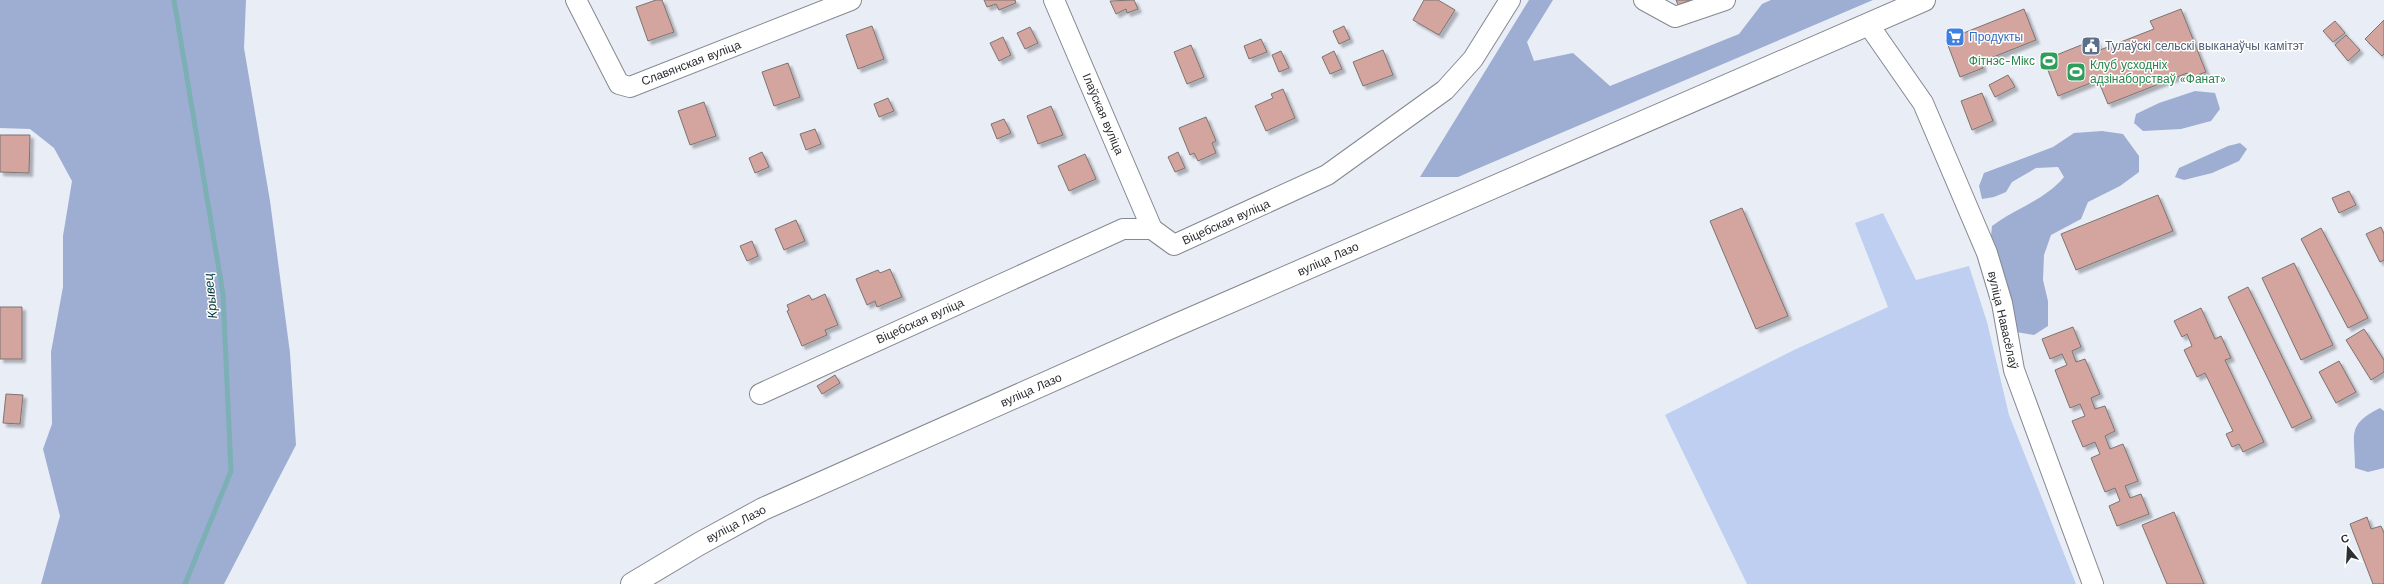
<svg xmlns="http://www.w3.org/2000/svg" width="2384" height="584" font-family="'Work Sans',sans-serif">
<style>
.green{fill:#becff2}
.forest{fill:#9daed2}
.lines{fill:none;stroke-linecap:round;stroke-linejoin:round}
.stream{stroke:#7cb0b5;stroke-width:5}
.building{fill:#d3a59e;stroke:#7d7372;filter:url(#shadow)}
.minor-casing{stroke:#858890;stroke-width:22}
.secondary-casing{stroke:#858890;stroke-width:24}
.minor{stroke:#fff;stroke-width:20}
.secondary{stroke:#fff;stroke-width:22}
.labels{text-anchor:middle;stroke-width:3;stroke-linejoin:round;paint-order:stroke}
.shop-label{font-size:12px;fill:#366cbe;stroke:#fff;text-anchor:start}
.service-label{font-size:12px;fill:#4e5e75;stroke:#fff;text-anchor:start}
.leisure-label{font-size:12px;fill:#27864d;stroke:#fff;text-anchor:end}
.street-label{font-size:12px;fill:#2d2e32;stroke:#fff}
.water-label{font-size:13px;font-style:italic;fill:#02373b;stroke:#fff}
</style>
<defs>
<filter id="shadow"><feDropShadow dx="3.5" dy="3.5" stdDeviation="1" flood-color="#0004"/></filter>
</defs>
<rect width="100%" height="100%" fill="#e9edf6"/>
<path class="green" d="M1883,213L1916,280L1969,266L1987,322L2009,415L2076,584H1747L1665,415L1794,350L1888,307L1855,223Z"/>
<path class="forest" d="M0,0H246L244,48L270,201L290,353L296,445L224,584H41L60,516L43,449L52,424L51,352L63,287V236L72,181L54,148L30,129L0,128Z
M1529,0H1553L1527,42L1534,61L1573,53L1610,86L1739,34L1762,4L1771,0H1873L1458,177H1420Z
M2195,91L2215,93L2220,109L2211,121L2181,129L2143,131L2134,123L2136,114L2159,103Z
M2102,131L2123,134L2139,156V172L2120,186L2088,202L2081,219L2051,235L2044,255L2043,280L2048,301V326L2034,335L2016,332L1990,246L1992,226C2016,208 2045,200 2064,177L2058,167L2036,168L2012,182L2006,192L1994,197L1982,199L1979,186L1984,173L2053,147L2074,133Z
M2240,143L2247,149L2239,161L2212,173L2184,180L2175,177L2179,168L2228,146Z
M2380,408L2384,411V468L2368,472L2355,468C2355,434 2346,425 2380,408Z"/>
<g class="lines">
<path class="stream" d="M174,0L223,294L231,471L185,584"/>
</g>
<path class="building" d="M656,0H662L674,32L648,41L636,7Z
M984,0H1015L1016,3L999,10L996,4L987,7Z
M1134,0L1138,9L1127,13L1126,9L1116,14L1110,1Z
M1424,0H1438L1455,10L1439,35L1413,20Z
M1676,0H1691L1678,5Z
M2024,9L2036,40L1981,62L1983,68L1960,77L1946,40Z
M2181,9L2206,72L2189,78L2187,73L2108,104L2098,80L2058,96L2044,60L2096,39L2100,50L2154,29L2150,21Z
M2384,20V54L2382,56L2365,39Z
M2335,21L2345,33L2333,42L2323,31Z
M872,26L884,59L858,69L846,35Z
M1344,26L1350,39L1339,44L1333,31Z
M1030,27L1038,43L1025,49L1017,33Z
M2346,35L2360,50L2348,61L2335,45Z
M1003,37L1011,55L999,61L990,43Z
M1261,39L1267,52L1249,59L1244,46Z
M1191,45L1204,77L1187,84L1174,52Z
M1383,50L1393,75L1363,86L1353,62Z
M1281,51L1289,68L1279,72L1272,55Z
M1334,51L1342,69L1330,74L1322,57Z
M788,63L800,97L774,106L762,72Z
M2008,75L2015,87L1995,97L1989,85Z
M1283,89L1295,118L1266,131L1255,106L1273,98L1271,94Z
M1982,93L1993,121L1972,130L1961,101Z
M888,98L894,111L879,117L874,104Z
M704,102L716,136L690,145L678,111Z
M1051,106L1063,135L1038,144L1027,116Z
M1206,117L1216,141L1212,143L1216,153L1198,161L1194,153L1190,155L1179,128Z
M1004,119L1011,133L997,139L991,124Z
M815,129L821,144L806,150L800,134Z
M0,135H30L29,173L0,172Z
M762,152L769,167L755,173L749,158Z
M1178,152L1185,168L1175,172L1168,157Z
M1085,154L1096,179L1069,191L1058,166Z
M2349,191L2356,205L2339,213L2332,198Z
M2158,195L2173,231L2076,270L2061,234Z
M1742,208L1788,316L1756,329L1710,221Z
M796,220L805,241L784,250L775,229Z
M2381,227L2384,234V260L2380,262L2366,234Z
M2321,228L2368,318L2348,328L2301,239Z
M752,241L758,256L747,261L740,246Z
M2294,263L2333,345L2301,360L2262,278Z
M890,269L902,297L877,307L875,301L867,305L856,279L878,270L880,273Z
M2248,287L2312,418L2292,428L2228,297Z
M825,294L838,325L825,330L827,335L802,346L787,311L789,310L787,305L809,295L812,300Z
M0,307H22V359H0Z
M2201,308L2215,339L2221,336L2231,358L2225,360L2264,442L2243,452L2239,444L2232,447L2226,434L2233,431L2205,373L2197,377L2184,350L2192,346L2187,334L2182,337L2174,321Z
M2073,327L2081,347L2072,351L2076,362L2085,359L2100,394L2091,398L2095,409L2105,406L2115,431L2105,436L2110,449L2123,444L2138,481L2125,486L2130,498L2141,494L2149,514L2117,526L2109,506L2120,501L2115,488L2105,492L2091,458L2100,454L2095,442L2083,447L2072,421L2085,416L2080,404L2070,408L2055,370L2067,365L2062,354L2050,359L2042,339Z
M2364,329L2384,360V372L2371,380L2346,340Z
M2339,361L2356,392L2336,403L2319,372Z
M835,375L840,383L822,394L817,386Z
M6,394L23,395L20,424L3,423Z
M2174,512L2204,584H2167L2142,525Z
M2367,517L2371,529L2381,526L2384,533V584H2373L2350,524Z"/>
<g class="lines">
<g class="minor-casing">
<path id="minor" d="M576,0L619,84L630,87L851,0
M1054,0L1152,229
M1644,0L1675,17L1725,0
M1868,24L1923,103L1987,253L2002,303L2014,370L2093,584
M760,394L1123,229H1152L1174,245L1327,175L1445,90L1473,59L1510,0"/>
</g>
<g class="secondary-casing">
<path id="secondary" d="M632,584L699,544L763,509L1174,326L1924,0"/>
</g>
<use href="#minor" class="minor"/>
<use href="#secondary" class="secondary"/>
</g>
<defs>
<g id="supermarket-square" transform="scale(1)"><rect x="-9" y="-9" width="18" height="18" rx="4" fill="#3f7fe0" stroke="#fff"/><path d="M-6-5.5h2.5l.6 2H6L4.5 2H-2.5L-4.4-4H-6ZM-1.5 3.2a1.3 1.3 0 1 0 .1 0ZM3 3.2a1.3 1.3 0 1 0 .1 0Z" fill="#fff"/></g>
<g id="civic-square" transform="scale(1)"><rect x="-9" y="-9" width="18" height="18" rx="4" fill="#5c6f8a" stroke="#fff"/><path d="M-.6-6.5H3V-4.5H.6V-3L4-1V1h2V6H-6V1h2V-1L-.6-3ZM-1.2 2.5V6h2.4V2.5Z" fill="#fff"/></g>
<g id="stadium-square" transform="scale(1)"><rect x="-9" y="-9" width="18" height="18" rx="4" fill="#2e9e5b" stroke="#fff"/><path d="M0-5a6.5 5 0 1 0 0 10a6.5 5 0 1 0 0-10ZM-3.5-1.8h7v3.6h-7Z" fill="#fff"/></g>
</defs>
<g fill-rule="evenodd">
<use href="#supermarket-square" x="1955" y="37"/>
<use href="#civic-square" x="2091" y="46"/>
<use href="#stadium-square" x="2049" y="61"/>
<use href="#stadium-square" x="2076" y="72"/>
</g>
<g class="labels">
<g class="shop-label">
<text x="1969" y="41">Продукты</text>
</g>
<g class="service-label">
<text x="2105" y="50">Тулаўскі сельскі выканаўчы камітэт</text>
</g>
<g class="leisure-label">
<text x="2035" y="65">Фітнэс-Мікс</text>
<text x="2090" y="69" text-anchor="start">Клуб усходніх<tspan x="2090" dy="14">адзінаборстваў «Фанат»</tspan></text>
</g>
<g class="street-label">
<text transform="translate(691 63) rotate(-21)" y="4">Славянская вуліца</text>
<text transform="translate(1103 114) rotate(67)" y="4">Ілаўская вуліца</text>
<text transform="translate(1226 222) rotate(-24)" y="4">Віцебская вуліца</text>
<text transform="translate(1328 259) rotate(-24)" y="4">вуліца Лазо</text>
<text transform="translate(2003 320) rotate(77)" y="4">вуліца Навасёлаў</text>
<text transform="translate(920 321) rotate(-24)" y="4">Віцебская вуліца</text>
<text transform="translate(1031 390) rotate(-24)" y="4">вуліца Лазо</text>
<text transform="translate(736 524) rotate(-28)" y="4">вуліца Лазо</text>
</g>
<g class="water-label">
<text transform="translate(210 296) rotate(-96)" y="5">Крывец</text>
</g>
</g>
<g transform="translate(2348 548) rotate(342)" stroke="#ffffff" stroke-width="3" paint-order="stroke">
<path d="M0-3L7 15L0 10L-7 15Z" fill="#2d2e32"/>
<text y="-6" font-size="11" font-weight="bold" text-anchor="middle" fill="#2d2e32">С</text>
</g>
</svg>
